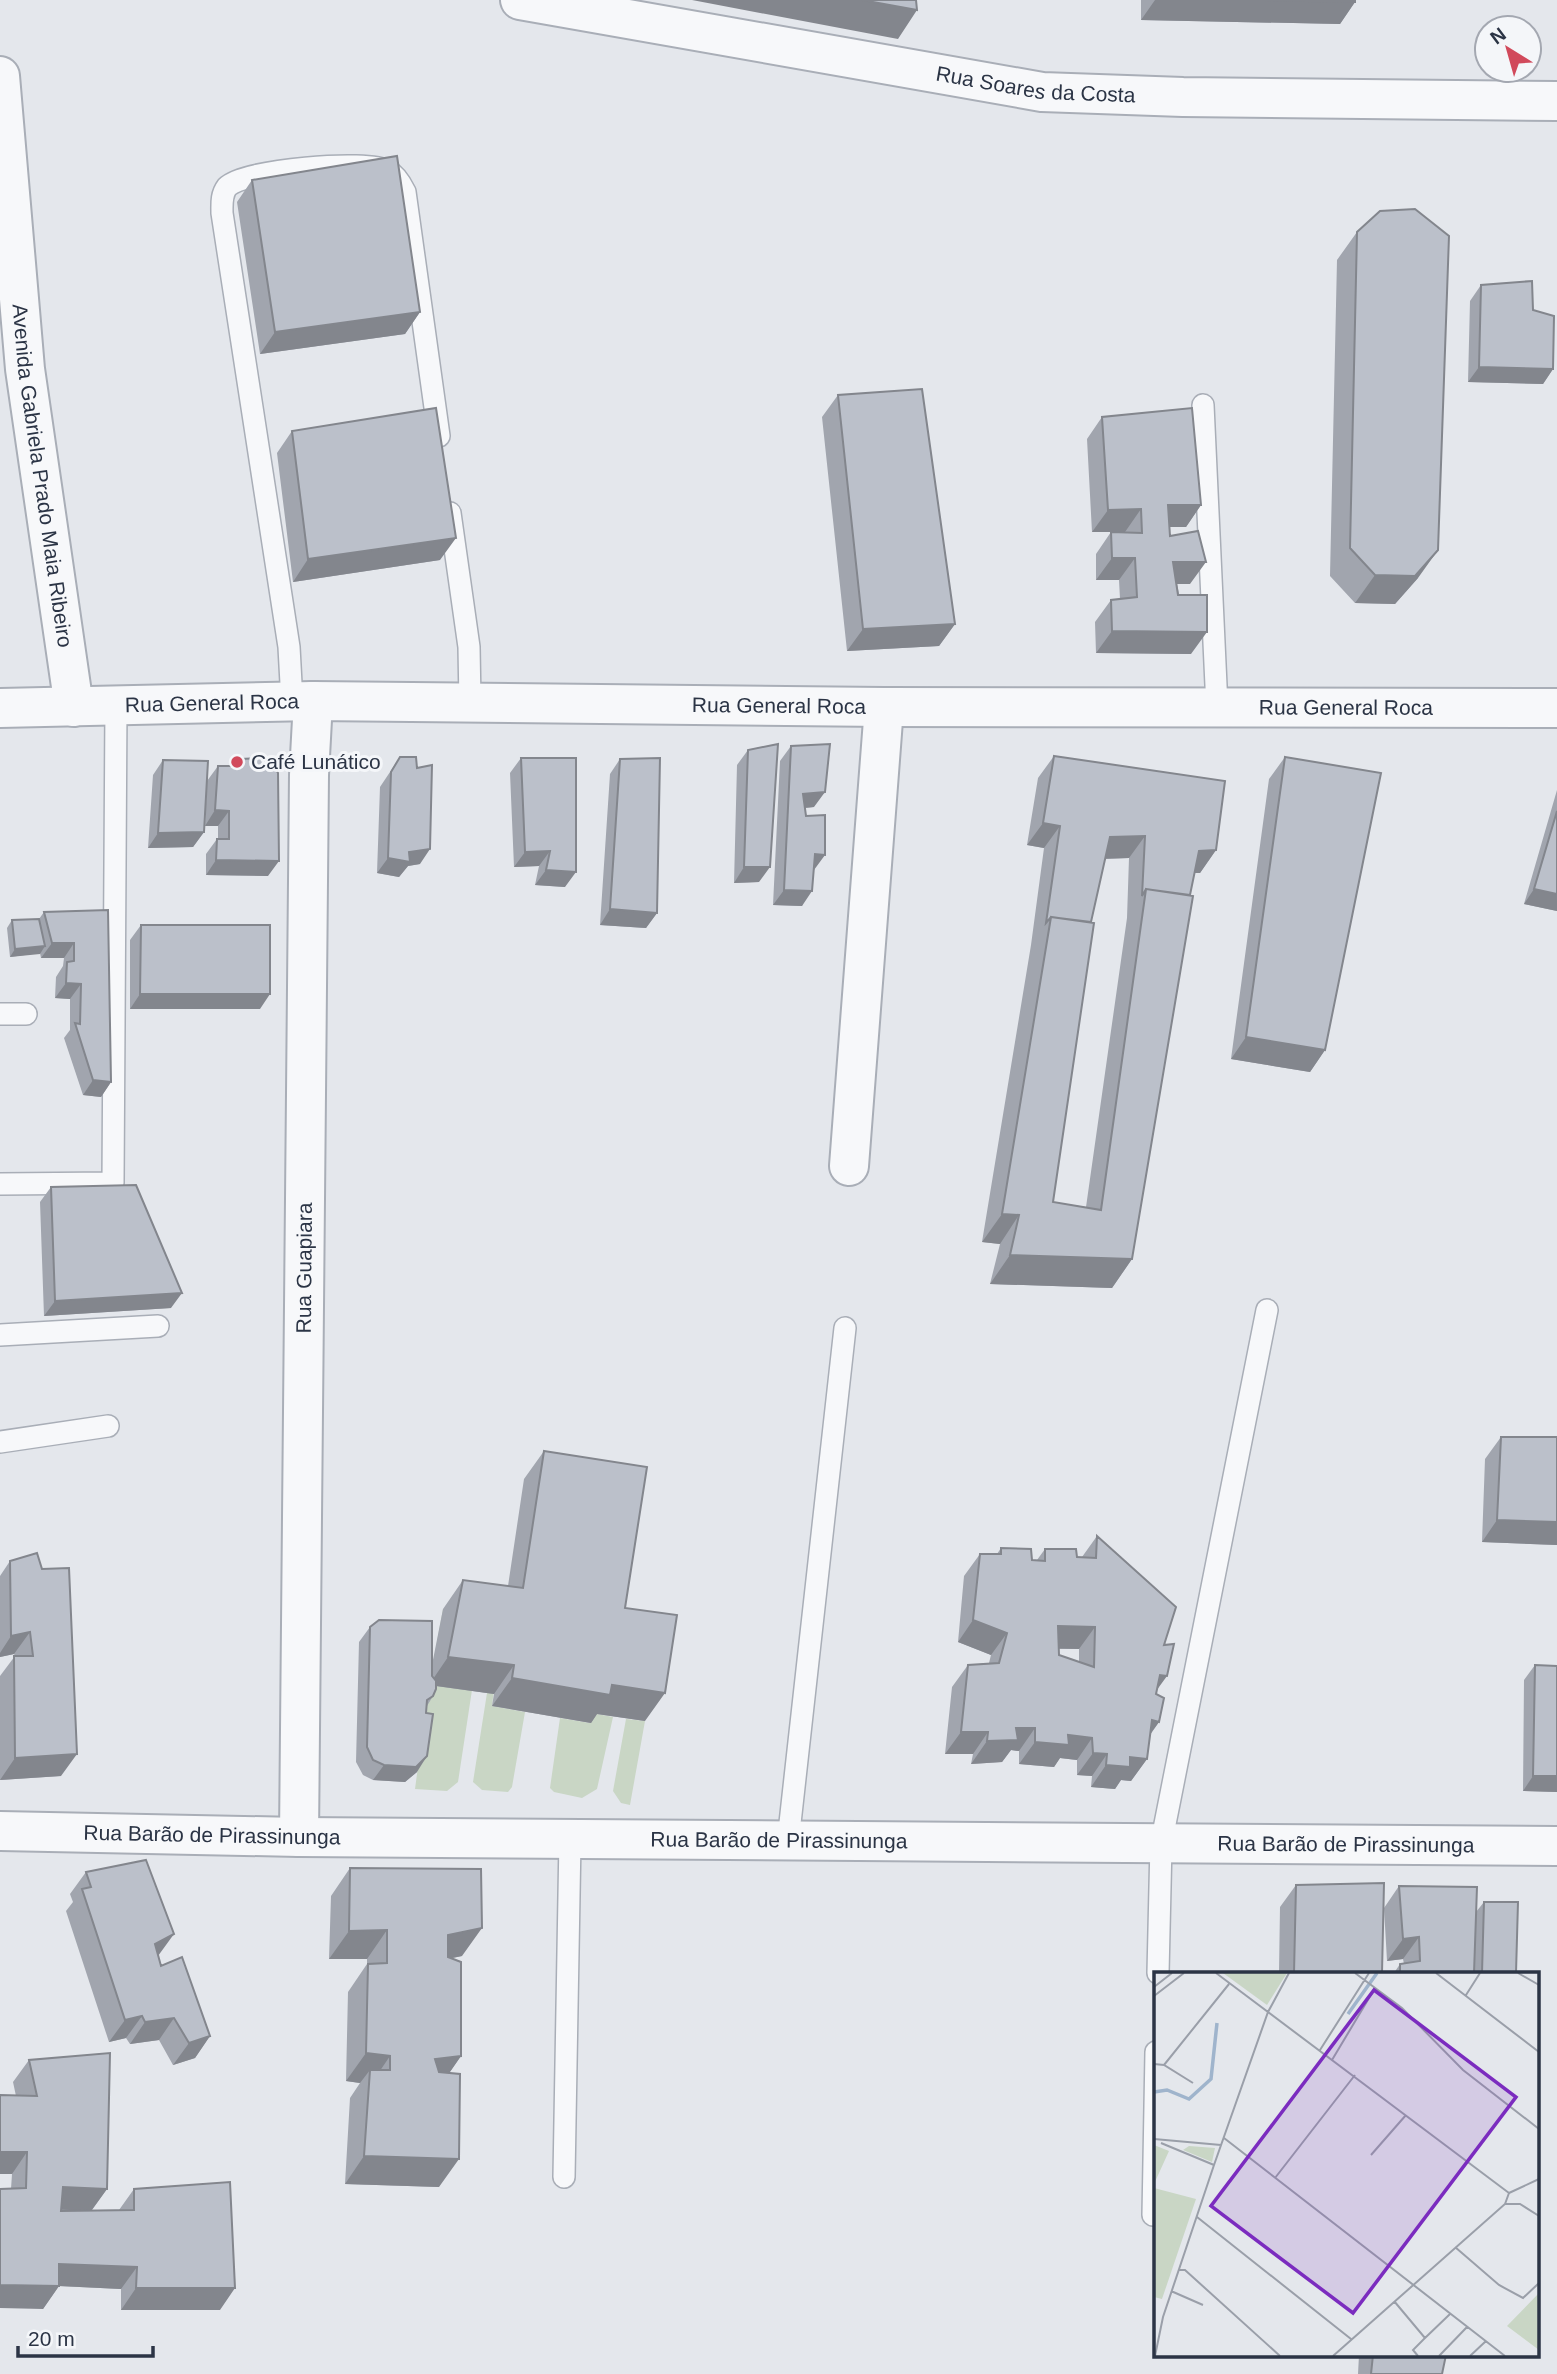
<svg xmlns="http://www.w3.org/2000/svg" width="1557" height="2374" font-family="Helvetica,sans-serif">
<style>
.green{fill:#c9d6c5}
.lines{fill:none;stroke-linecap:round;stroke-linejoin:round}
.lane-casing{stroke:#a9aeb7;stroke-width:24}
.street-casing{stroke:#a9aeb7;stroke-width:42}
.lane{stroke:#f7f8fa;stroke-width:21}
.street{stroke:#f7f8fa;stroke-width:38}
.wall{fill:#a1a5ae;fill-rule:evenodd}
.shaded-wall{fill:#83868d}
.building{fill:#bbc0ca;stroke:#83868d;stroke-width:2;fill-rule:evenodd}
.poi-dot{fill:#d1495b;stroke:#f4f6f9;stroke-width:2.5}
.labels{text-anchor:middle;stroke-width:6;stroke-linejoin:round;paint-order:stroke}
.street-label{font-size:21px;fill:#2b3445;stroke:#f4f6f9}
.poi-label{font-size:21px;fill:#2b3445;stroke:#f4f6f9;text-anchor:start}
.inset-river{fill:none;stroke:#9fb4cc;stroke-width:3.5}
.inset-road{fill:none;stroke:#9a9fa9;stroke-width:2}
.view{fill:#7b2cbf;fill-opacity:0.15;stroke:#7b2cbf;stroke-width:3.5}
.inset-edge{fill:none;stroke:#2b3445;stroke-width:3.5}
</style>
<rect width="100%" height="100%" fill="#e4e7ec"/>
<path class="green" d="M443,1609L503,1616L492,1706L525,1712L512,1787L508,1792L482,1790L473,1782L487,1693L472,1690L458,1782L447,1791L415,1789L429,1685Z
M592,1713L613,1717L597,1789L582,1798L554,1792L550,1788L560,1718L590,1723Z
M626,1719L645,1721L630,1805L621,1803L613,1791Z"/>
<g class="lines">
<g class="lane-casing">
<path id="lane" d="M1203,405L1217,707
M450,513L469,647L470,703
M292,702L289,647L222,213C222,204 221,195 227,187C243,170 367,159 388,171C396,175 401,184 405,192L439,436
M0,1014H26
M0,1184L113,1183L116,705
M0,1335L158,1326
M0,1442L108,1426
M788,1841L845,1328
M1158,1973L1161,1844L1267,1310
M564,2177L570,1839
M1153,2215L1156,2052"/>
</g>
<g class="street-casing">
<g id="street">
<path id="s1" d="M520,0L1042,92L1183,97L1557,101"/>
<path id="s2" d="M0,76L25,369L74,707"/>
<path id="s3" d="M0,708L313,701L884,707L1557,708"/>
<path d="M849,1166L884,707"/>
<path id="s4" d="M0,1831L299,1837L1557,1846"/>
<path id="s5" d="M299,1837L309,775L313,701"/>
</g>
</g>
<use href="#lane" class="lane"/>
<use href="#street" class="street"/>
</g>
<path class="wall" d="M1141,0H1355V2L1340,24L1141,20Z
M252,180L420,312L405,334L260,354L237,202Z
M1357,232L1418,578L1395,604L1355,603L1330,576L1337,260Z
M1481,285L1533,310L1553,369L1543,384L1468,382L1470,301Z
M838,395L955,624L939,646L847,651L822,417Z
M1102,417L1201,505L1186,527H1169L1170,536L1190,584H1177L1191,654L1096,653L1095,622L1111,600L1120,599L1119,580H1096V554L1111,532H1092L1087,439Z
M292,431L440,560L293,582L277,453Z
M791,746L814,807L805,808L814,870L802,906L773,905L780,761Z
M748,750L759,882L734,883L737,765Z
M1054,756L1216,850L1200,873H1194L1190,895L1132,1259L1112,1288L990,1284L1000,1244L982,1242L1031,945L1044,848L1027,845L1038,778ZM1129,858L1127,918L1086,1207L1053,1202L1091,922L1105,859Z
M400,757L420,864L408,866L399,877L377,873L380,787Z
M1285,757L1325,1050L1310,1072L1231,1059L1269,779Z
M521,758L565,887L535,885L539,866L514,867L510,773Z
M241,759L268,876L206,875V854L217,839H218V826H205L207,781L218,766H237Z
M620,759L657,913L646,928L600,925L610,774Z
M163,760L204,832L193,847L148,848L153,775Z
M1557,790V911L1524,904Z
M108,910L111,1082L101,1097L83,1095L64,1038L70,1030V999L55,998L56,977L63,966L64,958H41L40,953L10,957L7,928L12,920L39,919L44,912Z
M141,925L260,1009H130V940Z
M51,1187L171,1308L44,1316L40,1202Z
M1501,1437H1557V1545L1482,1542L1485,1459Z
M544,1451L625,1608L645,1721L597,1714L591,1723L492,1706L494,1694L436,1686L433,1696L427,1706L417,1772L405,1782L373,1780L363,1775L356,1762L359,1642L370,1627L432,1665L443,1609L463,1580L508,1586L524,1479Z
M1097,1536L1164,1645L1156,1694L1159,1722L1150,1735L1147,1759L1131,1781L1121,1780L1115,1789L1091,1787L1092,1776L1077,1775V1760L1060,1758L1054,1767L1019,1764V1751L1011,1750L1002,1762L971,1764L973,1754H945L952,1687L968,1665L989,1663L991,1655L958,1642L964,1576L980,1554H997L1001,1548L1032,1560H1037L1045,1549L1082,1557ZM1059,1649H1079V1662L1059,1655Z
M37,1553L61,1776L0,1780V1676L15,1656L14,1654L0,1657V1576L10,1561Z
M1535,1665L1557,1792L1523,1791L1524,1680Z
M350,1868L462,1956L452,1958L461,2056L449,2073L439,2187L345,2184L350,2098L360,2083L346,2081L348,1992L367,1964V1959H329L331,1896Z
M86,1872L158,1956L161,1966L210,2036L195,2058L173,2065L159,2040L130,2044L126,2038L109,2042L66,1911L73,1902L70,1894Z
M1296,1885L1382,1973H1279L1280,1907Z
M1399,1886L1476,1912L1484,1902L1516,1973H1394L1400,1964H1404L1403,1959L1387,1961L1384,1908Z
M29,2060L107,2189L92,2210H119L134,2189L220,2310H121V2289L59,2286L43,2309L11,2189L12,2174H0V2095L16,2096L13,2082Z
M1359,2355H1446L1442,2374H1358Z"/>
<path class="shaded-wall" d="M692,0H862L917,10L898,39Z
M1155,0H1264L1355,2L1340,24L1141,20Z
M420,312L405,334L260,354L275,332Z
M1479,367L1553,369L1543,384L1468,382Z
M1168,505H1201L1186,527H1153Z
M1141,509L1125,532H1092L1108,510Z
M456,538L440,560L293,582L308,559Z
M1438,550L1418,578L1395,604L1355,603L1375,575Z
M1112,558H1135L1119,580H1096Z
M1173,562H1206L1190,584H1158Z
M955,624L939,646L847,651L863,629Z
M1112,631L1207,632L1191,654L1096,653Z
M825,792L814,807L793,809L803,794Z
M215,810L229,811L218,826H205Z
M1043,823L1060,826L1044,848L1027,845Z
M204,832L193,847L148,848L158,833Z
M1145,836L1129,858L1095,859L1110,837Z
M430,849L420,864L408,866L399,877L377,873L388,858L409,852Z
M1216,850L1200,873H1183L1199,851Z
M550,851L539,866L514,867L525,852Z
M815,854L825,855L814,870Z
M216,860L279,861L268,876L206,875Z
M744,867H770L759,882L734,883Z
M546,870L576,872L565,887L535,885Z
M1534,889L1557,894V911L1524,904Z
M784,890L812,891L802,906L773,905Z
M610,909L657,913L646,928L600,925Z
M52,943H74L64,958H41Z
M45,946L40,954L10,957L15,949Z
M66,983L81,984L70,999L55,998Z
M140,994H270L260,1009H130Z
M1246,1037L1325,1050L1310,1072L1231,1059Z
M93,1080L111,1082L101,1097L83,1095Z
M1002,1214L1019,1215L1000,1244L982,1242Z
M1010,1255L1132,1259L1112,1288L990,1284Z
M182,1293L171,1308L44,1316L55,1301Z
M1497,1520L1557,1522V1545L1482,1542Z
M973,1620L1007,1633L991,1655L958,1642Z
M1058,1626L1095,1627L1079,1649L1043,1648Z
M30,1632L14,1654L0,1657V1653L11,1636Z
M448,1657L514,1665L494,1694L429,1685Z
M1160,1675L1167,1676L1151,1698Z
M512,1678L612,1685L665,1693L645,1721L597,1714L591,1723L492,1706Z
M1152,1720L1159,1722L1143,1744Z
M1016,1728H1035L1019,1751L1011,1750L1002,1762L971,1764L987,1741Z
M961,1732H988L973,1754H945Z
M1068,1735L1092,1738L1077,1760L1060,1758L1054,1767L1019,1764L1035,1742Z
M1093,1753L1107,1754L1092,1776L1077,1775Z
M77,1754L61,1776L0,1780L15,1758Z
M427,1756L417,1772L405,1782L373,1780L384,1765Z
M1130,1757L1147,1759L1131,1781L1121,1780L1115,1789L1091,1787L1106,1765Z
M1533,1776H1557V1792L1523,1791Z
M482,1928L462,1956L428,1963L448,1935Z
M387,1930L367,1959H329L349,1931Z
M174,1934L158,1956L155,1944Z
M1419,1937L1403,1959L1387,1961L1403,1939Z
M142,2016L126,2038L109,2042L125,2020Z
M174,2018L159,2040L130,2044L145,2022Z
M210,2036L195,2058L173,2065L189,2043Z
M366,2053L390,2056L371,2084L370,2070L360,2083L346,2081Z
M461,2056L441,2085L435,2059Z
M0,2152H27L12,2174H0Z
M364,2156L459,2159L439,2187L345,2184Z
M63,2187L107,2189L91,2211L48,2209Z
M59,2264L137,2267L121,2289L59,2286L43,2309L0,2308V2285Z
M136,2288H235L220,2310H121Z"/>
<path class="building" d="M862,0H916L917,10Z
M1264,0H1355V2Z
M397,156L420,312L275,332L252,180Z
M1415,209L1449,236L1438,550L1415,576L1375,575L1350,548L1357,232L1380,211Z
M1532,281L1533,310L1554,316L1553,369L1479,367L1481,285Z
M922,389L955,624L863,629L838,395Z
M436,408L456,538L308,559L292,431Z
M1192,408L1201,505H1168L1170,536L1198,531L1206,562H1173L1178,595H1207V632L1112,631L1111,600L1137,597L1135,558H1112L1111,532L1142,533L1141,509L1108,510L1102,417Z
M778,744L770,867H744L748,750Z
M830,744L825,792L803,794L806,816L825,815V855L815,854L812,891L784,890L791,746Z
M1054,756L1225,781L1216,850L1199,851L1190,895L1146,889L1142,896L1145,836L1110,837L1091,922L1051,917L1046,923L1060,826L1043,823Z
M400,757H416L417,768L432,765L430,849L409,852L410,862L388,858L391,772Z
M1285,757L1381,773L1325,1050L1246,1037Z
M260,758L272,762L278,773L279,861L216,860L217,839H229V811L215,810L218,766H241V759Z
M521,758H576V872L546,870L550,851L525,852Z
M660,758L657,913L610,909L620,759Z
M163,760L208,761L204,832L158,833Z
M1557,811V894L1534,889Z
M1146,889L1193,896L1132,1259L1010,1255L1019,1215L1002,1214L1051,917L1094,923L1053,1202L1101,1210Z
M108,910L111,1082L93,1080L75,1023L80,1024L81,984L66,983L67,962L74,961V943H52L44,912Z
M39,919L45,946L15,949L12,920Z
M141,925H270V994H140Z
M136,1185L182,1293L55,1301L51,1187Z
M1501,1437H1557V1522L1497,1520Z
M544,1451L647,1467L625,1608L677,1615L665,1693L612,1685L610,1695L512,1678L514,1665L448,1657L463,1580L523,1588Z
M1097,1536L1176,1607L1164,1645L1174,1644L1167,1676L1160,1675L1156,1694L1164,1698L1159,1722L1152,1720L1147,1759L1130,1757V1767L1106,1765L1107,1754L1093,1753L1092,1738L1068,1735L1069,1745L1035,1742V1728H1016L1018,1740L987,1741L988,1732H961L968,1665L999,1663L1007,1633L973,1620L980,1554H1001V1548L1031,1549L1032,1560L1045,1561V1549H1076L1077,1557L1096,1558ZM1058,1626L1095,1627L1094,1667L1059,1655Z
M37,1553L42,1569L69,1568L77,1754L15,1758L14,1656H33L30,1632L11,1636L10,1561Z
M379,1620L432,1621V1676L436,1681V1689L433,1696L427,1700L426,1713L433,1714L427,1756L416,1767L384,1765L373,1760L367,1747L370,1627Z
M1535,1665L1557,1666V1776H1533Z
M146,1860L174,1934L155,1944L161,1966L182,1957L210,2036L189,2043L174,2018L145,2022L142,2016L125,2020L82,1889L91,1887L86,1872Z
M350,1868L481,1869L482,1928L448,1935V1957L461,1962V2056L435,2059L439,2072L460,2074L459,2159L364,2156L370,2070H390V2056L366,2053L368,1964L387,1963V1930L349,1931Z
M1384,1883L1382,1973H1294L1296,1885Z
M1399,1886L1477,1887L1474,1973H1400V1964L1420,1961L1419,1937L1403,1939Z
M1484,1902H1518L1516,1973H1482Z
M110,2053L107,2189L63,2187L61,2211L134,2210V2189L230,2182L235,2288H136L137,2267L59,2264V2286L0,2285V2189L26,2188L27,2152H0V2155V2095L37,2096L29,2060Z
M1373,2355H1446L1442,2374H1371Z"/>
<circle class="poi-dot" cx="237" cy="762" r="7"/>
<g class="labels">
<g class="street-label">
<text dy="7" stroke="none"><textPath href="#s1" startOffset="523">Rua Soares da Costa</textPath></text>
<text dy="7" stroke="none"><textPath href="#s2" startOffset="402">Avenida Gabriela Prado Maia Ribeiro</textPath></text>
<text dy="7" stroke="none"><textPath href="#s3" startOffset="212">Rua General Roca</textPath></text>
<text dy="7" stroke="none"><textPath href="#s3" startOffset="779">Rua General Roca</textPath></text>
<text dy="7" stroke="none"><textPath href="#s3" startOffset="1346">Rua General Roca</textPath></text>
<text dy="7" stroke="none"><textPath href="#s5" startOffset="569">Rua Guapiara</textPath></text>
<text dy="7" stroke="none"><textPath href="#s4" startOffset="212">Rua Barão de Pirassinunga</textPath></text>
<text dy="7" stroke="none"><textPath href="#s4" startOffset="779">Rua Barão de Pirassinunga</textPath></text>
<text dy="7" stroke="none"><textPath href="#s4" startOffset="1346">Rua Barão de Pirassinunga</textPath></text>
</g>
<g class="poi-label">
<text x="251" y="769">Café Lunático</text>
</g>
</g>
<g transform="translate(1154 1972)">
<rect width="385" height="385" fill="#e4e7ec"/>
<path d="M69,1H133L113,33ZM0,173L15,179L0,212ZM35,174L61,176L58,190L29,178ZM0,216L42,227L8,327L0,325ZM385,321V378L353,354Z" fill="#c9d6c5"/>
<path class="inset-river" d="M194,42L223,1M0,120L13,118L35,127L57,107L63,51"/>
<path class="inset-road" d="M62,1L355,221M201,1L248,36L309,98L385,157M282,1L385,80M364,1L385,13M0,15L18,1M312,23L326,1M0,24L30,1M166,78L215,1M178,88L221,16M0,92L10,93L39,111M10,93L75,12M70,166L351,384M0,167L67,173M7,171L60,193M217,183L252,143M121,206L201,103M355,221L385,207M351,232H366L385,244M43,245L197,367M301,275L345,313L369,326L385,311M24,298H31L126,384M17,319L49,333M240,329L271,366L259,378L264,384M271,366L296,342M1,384L9,345L60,193L114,40L135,1M179,384L351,232L355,221M285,384L313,355M316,384L332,369"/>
<path class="view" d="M220,18L362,125L199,341L57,234Z"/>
<rect width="385" height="385" class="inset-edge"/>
</g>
<g transform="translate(1508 49) rotate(323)"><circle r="33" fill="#f4f6f9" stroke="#a4a8b1" stroke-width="2"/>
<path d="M0-5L12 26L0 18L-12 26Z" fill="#d1495b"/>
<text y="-10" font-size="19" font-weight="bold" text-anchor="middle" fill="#2b3445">N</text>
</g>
<path d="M18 2346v10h135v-10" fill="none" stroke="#2b3445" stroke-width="3.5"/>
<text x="28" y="2346" font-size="21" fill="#2b3445" stroke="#f4f6f9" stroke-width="5" paint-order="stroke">20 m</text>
</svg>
